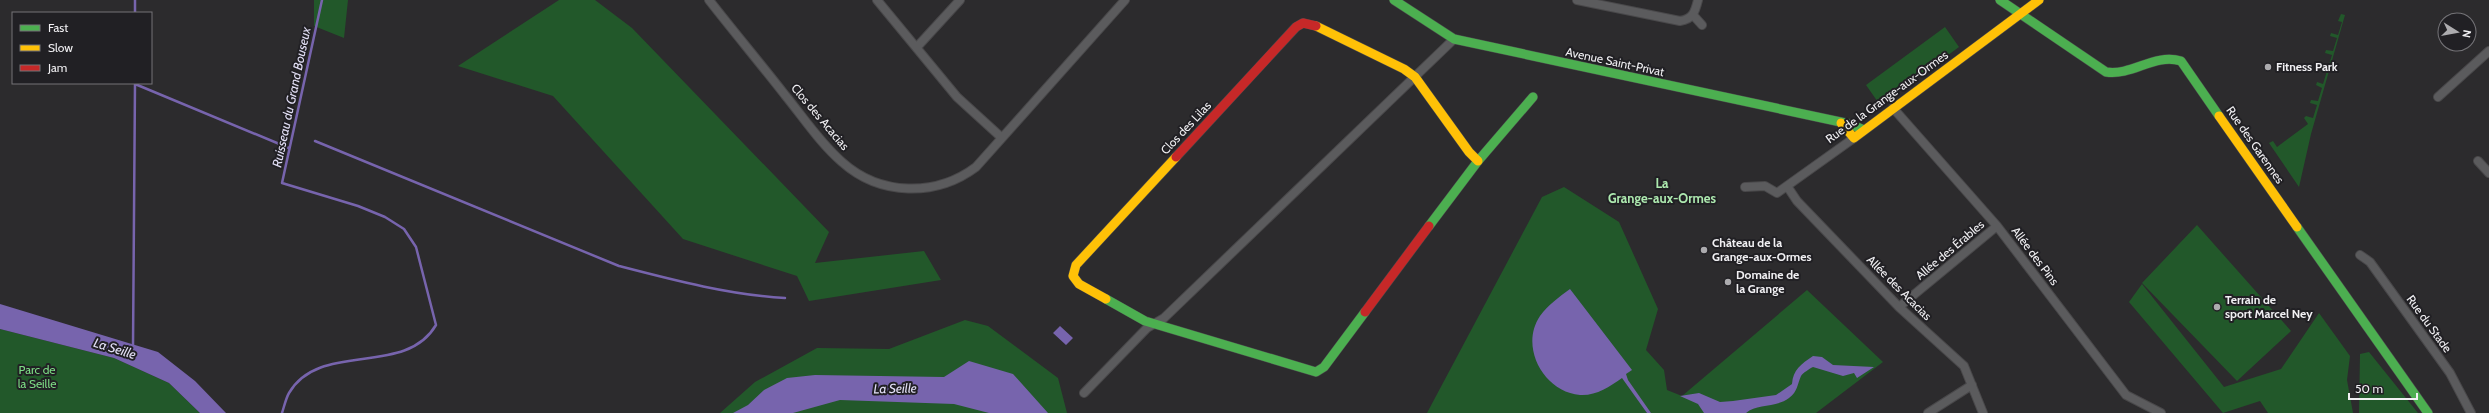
<svg xmlns="http://www.w3.org/2000/svg" width="2489" height="413" font-family="Cabin,sans-serif">
<style>
.green{fill:#22582a}
.water{fill:#7764ad}
.lines{fill:none;stroke-linecap:round;stroke-linejoin:round}
.stream{stroke:#7764ad;stroke-width:2.5}
.street-casing{stroke:#49484a;stroke-width:10}
.fast-casing{stroke:#49484a;stroke-width:10}
.slow-casing{stroke:#49484a;stroke-width:10}
.jam-casing{stroke:#49484a;stroke-width:10}
.street{stroke:#5b5b5d;stroke-width:8}
.fast{stroke:#4caf50;stroke-width:9}
.slow{stroke:#ffc107;stroke-width:9}
.jam{stroke:#c62828;stroke-width:9}
.poi-dot{fill:#acabae;stroke:#212024;stroke-width:1.5}
.labels{text-anchor:middle;stroke-width:4;stroke-linejoin:round;paint-order:stroke}
.street-label{font-size:12px;fill:#f1f0f3;stroke:#212024}
.poi-label{font-size:12px;font-weight:bold;fill:#f1f0f3;stroke:#212024;text-anchor:start}
.park-label{font-size:12px;fill:#7ddc85;stroke:#212024}
.water-label{font-size:13px;font-style:italic;fill:#e2dff5;stroke:#212024}
.neighbourhood-label{font-size:13px;font-weight:bold;fill:#ade9af;stroke:#212024}
</style>
<rect width="100%" height="100%" fill="#2c2b2d"/>
<path class="green" d="M314,0H348L344,38L314,26Z
M559,0H595L632,28L829,232L815,263L924,251L941,280L809,301L797,276L683,239L553,96L458,66Z
M2341,14L2345,15L2311,134L2299,187L2269,143L2273,141L2277,147L2308,124L2304,118L2306,116L2313,118L2317,105L2310,103L2311,100L2318,101L2322,88L2316,85L2317,82L2323,84L2327,71L2320,69L2322,66L2328,68L2332,55L2325,53L2326,50L2333,51L2337,38L2330,36L2331,33L2338,35L2342,22L2338,21Z
M1945,27L1959,47L1880,105L1866,85Z
M1564,187L1619,222L1658,309L1646,350L1664,370L1667,390L1682,396L1807,290L1883,362L1816,413H1648L1649,411L1646,413H1427L1542,197Z
M2197,225L2291,331L2237,381L2142,283Z
M2142,284L2224,387L2281,369L2319,313L2350,356L2347,380L2353,413H2268L2260,401L2223,413L2129,302Z
M965,320L988,326L1058,378L1067,413H720L755,382L817,348L889,349Z
M0,329L114,358L169,383L200,413H0Z
M2369,352L2418,413H2359L2360,354Z"/>
<path class="water" d="M1570,289L1632,370L1626,374L1628,380L1651,413H1647L1622,378C1609,387 1596,396 1580,395C1544,392 1519,347 1540,316C1548,305 1559,297 1570,289Z
M0,304L158,352L195,381L226,413H200L169,383L114,358L0,329Z
M1060,326L1073,338L1066,345L1053,333Z
M1813,356L1822,357L1833,365L1874,367L1857,378L1854,373L1843,376L1813,367C1809,369 1803,373 1801,376C1797,385 1798,391 1789,398C1776,408 1757,403 1746,413H1704L1698,404L1680,396L1699,393L1720,402L1733,401L1776,395L1792,384C1793,370 1801,364 1813,356Z
M969,361L1013,374L1048,413H989L954,404L840,400L793,413H733L748,405L764,390L787,378L815,375L944,377Z"/>
<g class="lines">
<path class="stream" d="M135,13V0
M135,84L289,148
M315,141L619,266C673,280 730,295 785,298
M133,346L135,83
M282,413C284,407 286,398 289,393C320,340 405,378 436,325L416,247L404,229L385,217L358,206L282,183L322,0"/>
<g class="street-casing">
<path id="street" d="M709,0C734,32 760,63 785,95C803,117 820,143 842,162C880,196 936,197 976,167L1125,0
M877,0L957,97L1002,138
M1577,0L1680,21C1693,19 1695,12 1698,0
M1693,15L1702,25
M917,47L960,0
M2438,97L2489,51
M1893,108L1997,226L2126,395L2161,413
M2478,161L2489,173
M1787,186L1797,201L1899,307L1964,366L1983,413
M1745,187L1765,186L1777,193L1854,138
M2360,255L2370,262L2450,373L2471,413
M1899,307L1997,226
M1084,393L1147,328L1164,318L1454,39
M1928,413L1972,385"/>
</g>
<g class="fast-casing">
<path id="fast" d="M1394,0L1454,39L1850,124L1864,130
M2000,0L2106,72C2133,76 2154,53 2181,61L2219,116
M1429,226L1478,161L1533,97
M2297,227L2428,413
M1106,299L1145,321L1316,372L1324,367L1365,312"/>
</g>
<g class="slow-casing">
<path id="slow" d="M1316,26L1404,69L1415,77L1469,152L1478,161
M2219,116L2297,227
M1841,123L1854,138L2039,0
M1106,299L1079,284L1073,276L1076,265L1176,157"/>
</g>
<g class="jam-casing">
<path id="jam" d="M1176,157L1296,27L1303,23L1316,26
M1365,312L1429,226"/>
</g>
<use href="#street" class="street"/>
<use href="#fast" class="fast"/>
<use href="#slow" class="slow"/>
<use href="#jam" class="jam"/>
</g>
<g class="poi-dot">
<circle cx="2268" cy="67" r="4"/>
<circle cx="1704" cy="250" r="4"/>
<circle cx="1728" cy="282" r="4"/>
<circle cx="2217" cy="307" r="4"/>
</g>
<g class="labels">
<g class="street-label">
<text transform="translate(1615 62) rotate(12)" y="4">Avenue Saint-Privat</text>
<text transform="translate(1887 97) rotate(-36)" y="4">Rue de la Grange-aux-Ormes</text>
<text transform="translate(820 117) rotate(50)" y="4">Clos des Acacias</text>
<text transform="translate(1186 128) rotate(-47)" y="4">Clos des Lilas</text>
<text transform="translate(2255 145) rotate(55)" y="4">Rue des Garennes</text>
<text transform="translate(1950 250) rotate(-40)" y="4">Allée des Érables</text>
<text transform="translate(2035 256) rotate(53)" y="4">Allée des Pins</text>
<text transform="translate(1899 288) rotate(45)" y="4">Allée des Acacias</text>
<text transform="translate(2429 324) rotate(54)" y="4">Rue du Stade</text>
</g>
<g class="poi-label">
<text x="2276" y="71">Fitness Park</text>
<text x="1712" y="247">Château de la<tspan x="1712" dy="14">Grange-aux-Ormes</tspan></text>
<text x="1736" y="279">Domaine de<tspan x="1736" dy="14">la Grange</tspan></text>
<text x="2225" y="304">Terrain de<tspan x="2225" dy="14">sport Marcel Ney</tspan></text>
</g>
<g class="park-label">
<text x="37" y="374">Parc de<tspan x="37" dy="14">la Seille</tspan></text>
</g>
<g class="water-label">
<text transform="translate(291 97) rotate(-78)" y="5">Ruisseau du Grand Bouseux</text>
<text transform="translate(115 348) rotate(17)" y="5">La Seille</text>
<text transform="translate(895 388) rotate(-1)" y="5">La Seille</text>
</g>
<g class="neighbourhood-label">
<text x="1662" y="188">La<tspan x="1662" dy="15">Grange-aux-Ormes</tspan></text>
</g>
</g>
<rect x="12" y="12" width="140" height="72" fill="#212024" stroke="#747377"/>
<rect x="20" y="25" width="20" height="6" fill="#4caf50" stroke="#747377"/>
<text x="48" y="32" font-size="12" fill="#f1f0f3">Fast</text>
<rect x="20" y="45" width="20" height="6" fill="#ffc107" stroke="#747377"/>
<text x="48" y="52" font-size="12" fill="#f1f0f3">Slow</text>
<rect x="20" y="65" width="20" height="6" fill="#c62828" stroke="#747377"/>
<text x="48" y="72" font-size="12" fill="#f1f0f3">Jam</text>
<g transform="translate(2457 32) rotate(101)"><circle r="19" fill="#212024" stroke="#747377"/>
<path d="M0-3L7 15L0 10L-7 15Z" fill="#acabae"/>
<text y="-6" font-size="11" font-weight="bold" text-anchor="middle" fill="#f1f0f3">N</text>
</g>
<path d="M2349 393v6h68v-6" fill="none" stroke="#f1f0f3" stroke-width="2"/>
<text x="2355" y="393" font-size="12" fill="#f1f0f3" stroke="#212024" stroke-width="3" paint-order="stroke">50 m</text>
</svg>
